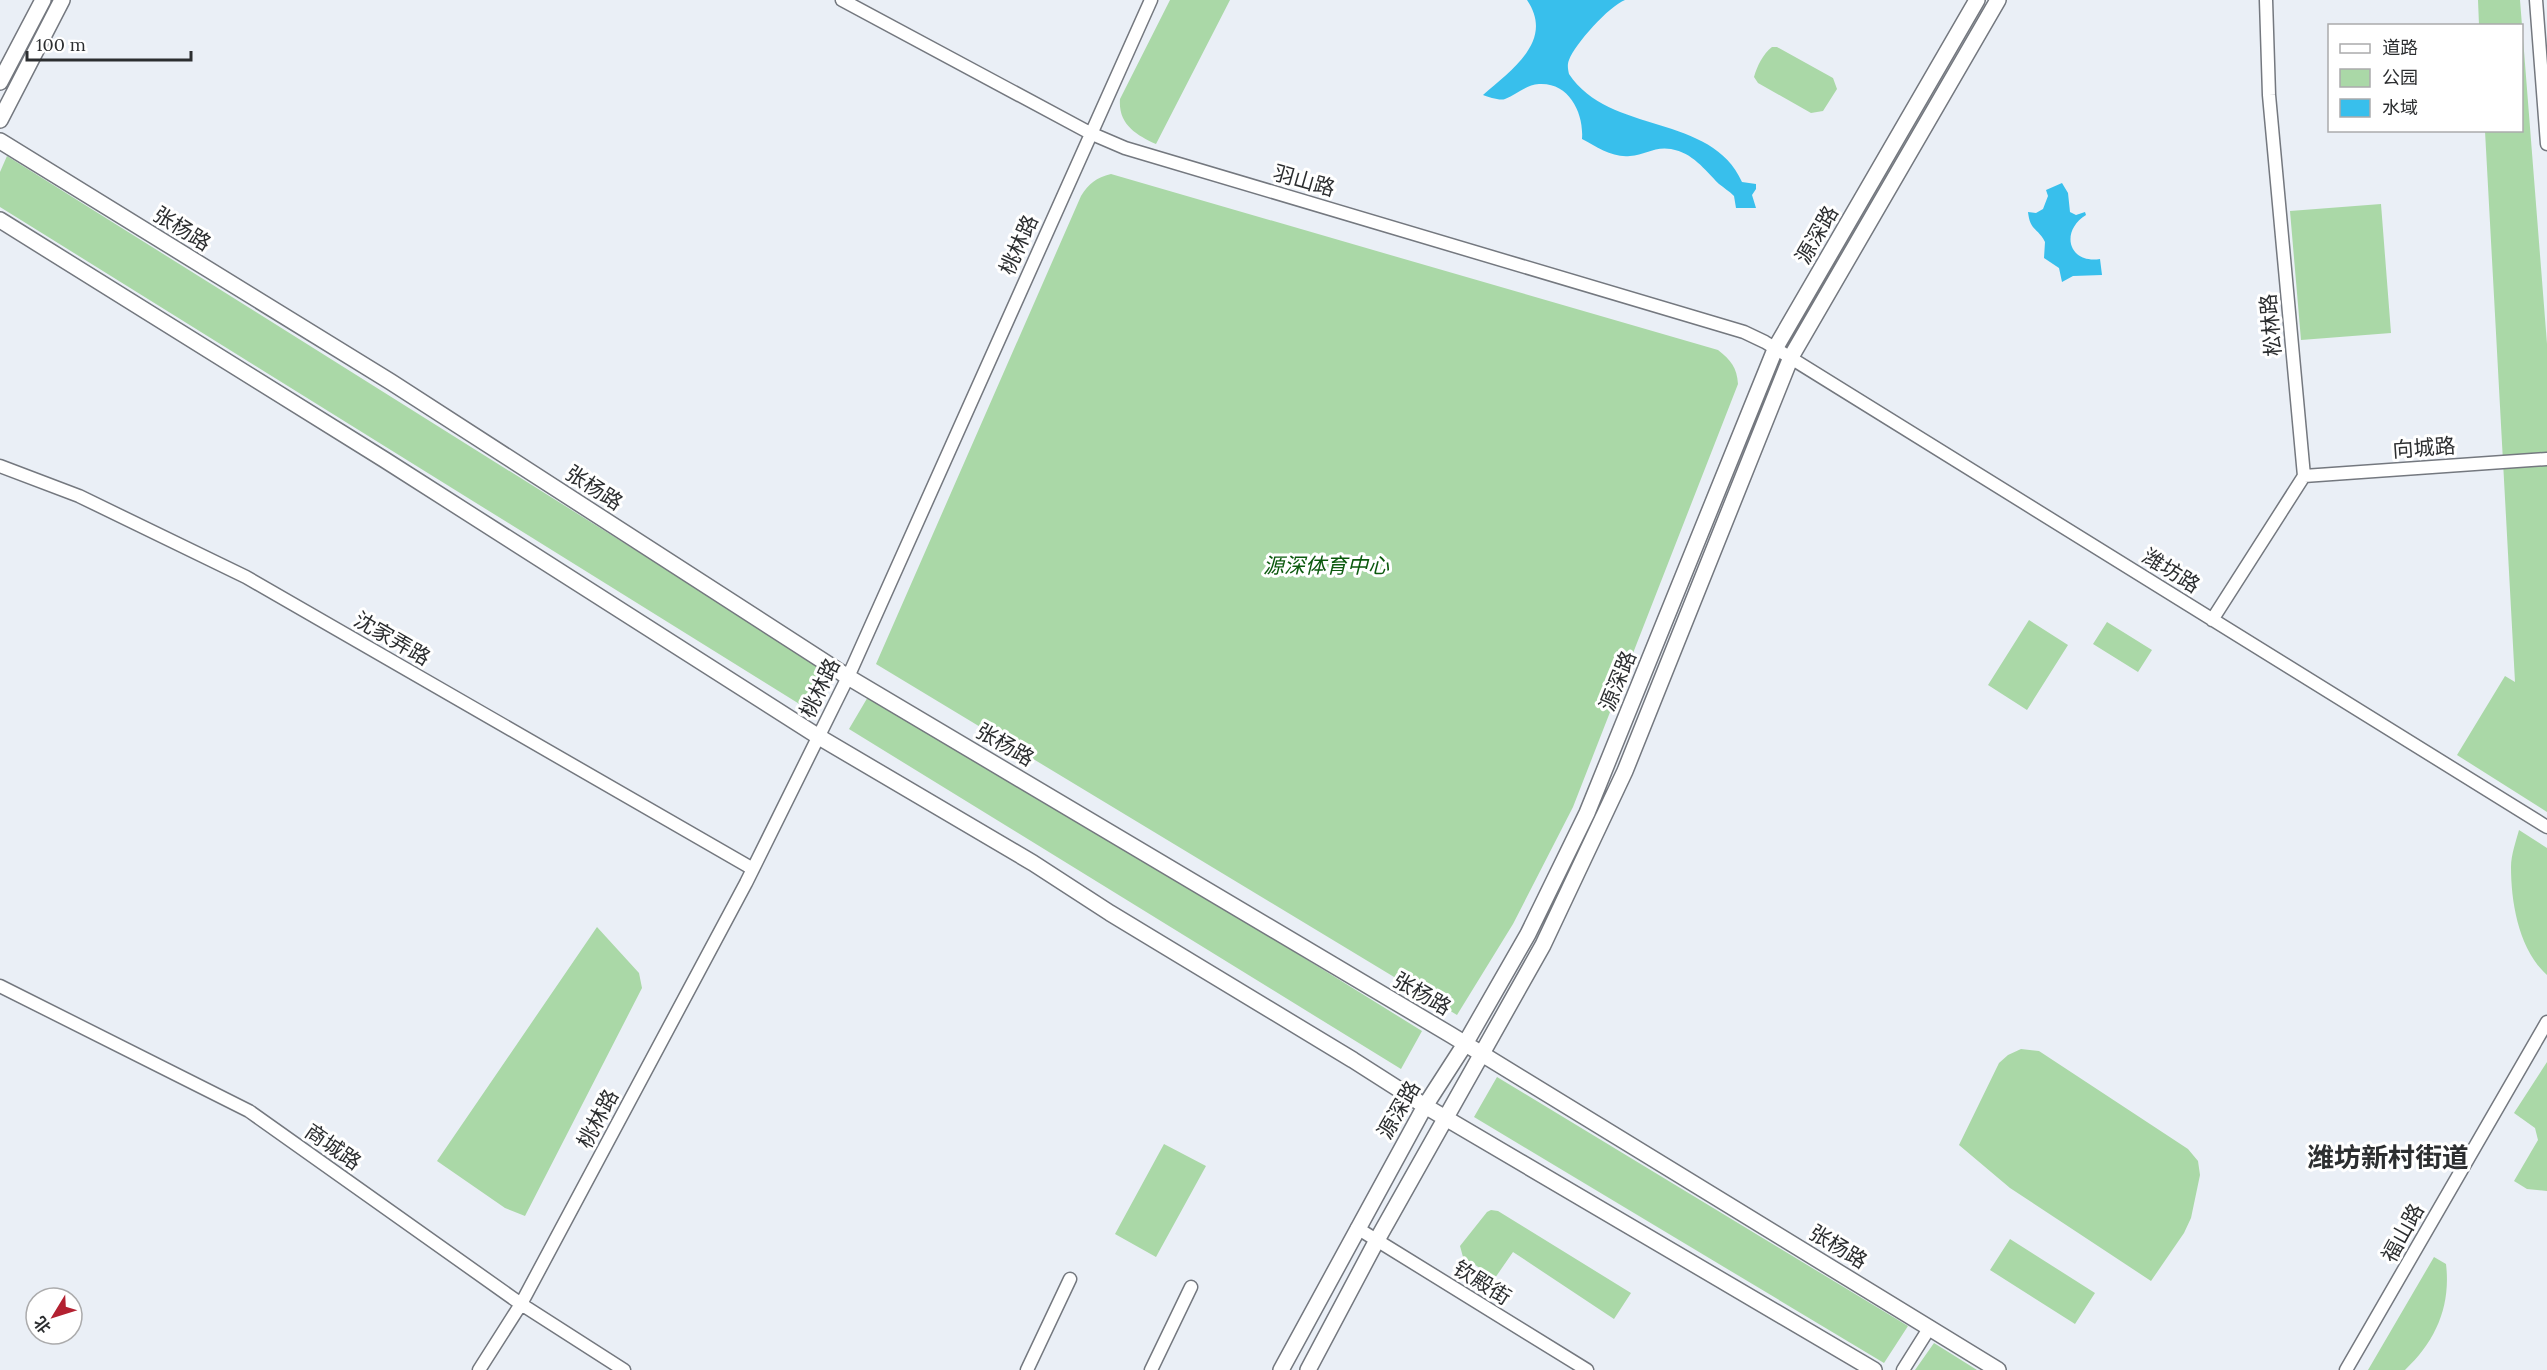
<svg xmlns="http://www.w3.org/2000/svg" width="2547" height="1370" font-family="Lora,'Noto Sans SC',serif">
<style>
.green{fill:#aad8a7}
.water{fill:#38bfec}
.lines{fill:none;stroke-linecap:round;stroke-linejoin:round}
.minor-casing{stroke:#74787f;stroke-width:15}
.major-casing{stroke:#74787f;stroke-width:18}
.minor{stroke:#fff;stroke-width:12}
.major{stroke:#fff;stroke-width:15}
.labels{text-anchor:middle;stroke-width:6;stroke-linejoin:round;paint-order:stroke}
.street-label{font-size:21px;fill:#2c2e30;stroke:#fff}
.park-label{font-size:21px;font-style:italic;fill:#0c590e;stroke:#fff}
.district-label{font-size:27px;font-weight:bold;fill:#2c2e30;stroke:#fff}
</style>
<rect width="100%" height="100%" fill="#eaeff6"/>
<path class="green" d="M1170,0H1230L1156,144C1136,135 1118,124 1120,99Z
M2478,0H2520L2547,344V812L2457,755L2505,676L2515,682L2485,131L2522,130V26L2479,25Z
M1772,47H1777L1833,78L1837,89L1823,111L1811,113L1758,83L1754,77C1757,66 1763,54 1772,47Z
M7,156L822,667L801,705L0,207V172Z
M1111,174L1718,350C1731,360 1737,368 1738,384L1573,807L1513,924L1457,1015L876,664L1081,196C1089,183 1096,178 1111,174Z
M2381,204L2391,333L2301,340L2290,211Z
M2029,620L2068,645L2027,710L1988,685Z
M2107,622L2152,650L2138,672L2093,644Z
M872,690L1422,1031L1401,1069L849,729Z
M2519,830L2547,848V975C2519,950 2511,903 2511,867C2511,855 2516,841 2519,830Z
M597,927L639,973L642,988L525,1216L505,1208L437,1161Z
M2021,1049L2039,1051L2188,1149L2198,1161L2200,1175L2191,1218L2184,1233L2151,1281L2010,1188L1959,1145L1999,1063L2008,1055Z
M2547,1062V1191L2527,1189L2514,1181L2538,1140L2535,1128L2514,1113Z
M1497,1077L1908,1326L1884,1363L1474,1117Z
M1164,1144L1206,1166L1156,1257L1115,1234Z
M1491,1210L1498,1211L1631,1293L1614,1319L1513,1252L1495,1278L1463,1257L1460,1246L1487,1212Z
M2010,1239L2095,1293L2075,1324L1990,1270Z
M2434,1257L2446,1264C2451,1306 2436,1341 2405,1370H2368Z
M1934,1343L1977,1370H1915Z"/>
<path class="water" d="M1527,0H1625C1609,6 1575,44 1569,60C1567,65 1568,69 1569,74C1609,135 1712,113 1742,182L1756,184V189L1752,195L1756,208H1736L1734,196C1729,191 1724,188 1719,184C1704,169 1693,153 1671,149C1655,146 1645,155 1630,156C1613,158 1597,147 1582,139C1584,113 1569,82 1539,84C1526,85 1517,94 1505,99C1500,101 1489,97 1483,95C1511,70 1555,41 1527,0Z
M2062,183L2068,193L2070,212L2076,215L2085,212L2086,215C2060,231 2068,264 2100,259L2102,275L2073,276L2062,282L2059,268L2044,258L2045,242C2038,228 2030,231 2028,212L2036,213L2043,209L2048,196L2046,190Z"/>
<g class="lines">
<g class="minor-casing">
<path id="minor" d="M842,0L1090,133L1125,148L1744,332L1765,342L2547,827
M2536,0L2547,144
M0,466L79,496L246,577L753,869
M2304,476L2547,459
M2212,620L2304,476L2269,95L2266,0
M0,986L249,1111L521,1304L624,1370
M1357,1228L1587,1370
M479,1370L521,1304L746,883L848,677L1151,0
M1027,1370L1070,1279
M1151,1370L1191,1287
M1903,1370L1930,1327
M2346,1370L2547,1022"/>
</g>
<g class="major-casing">
<path id="major" d="M0,82L43,0
M0,120L62,0
M0,141L391,382L848,677L1451,1035L1998,1370
M0,220L385,460L819,737L1033,863L1110,913L1353,1060L1425,1106L1874,1370
M1281,1370L1425,1106L1465,1044L1528,934L1587,813L1776,347L1977,0
M1308,1370L1377,1240L1543,945L1625,771L1791,357L1998,0"/>
</g>
<use href="#minor" class="minor"/>
<use href="#major" class="major"/>
</g>
<g class="labels">
<g class="street-label">
<text transform="translate(1304 181) rotate(16)" y="7">羽山路</text>
<text transform="translate(182 229) rotate(32)" y="7">张杨路</text>
<text transform="translate(1817 235) rotate(-60)" y="7">源深路</text>
<text transform="translate(1019 245) rotate(-66)" y="7">桃林路</text>
<text transform="translate(2271 325) rotate(-95)" y="7">松林路</text>
<text transform="translate(2424 448) rotate(-4)" y="7">向城路</text>
<text transform="translate(594 488) rotate(33)" y="7">张杨路</text>
<text transform="translate(2171 571) rotate(32)" y="7">潍坊路</text>
<text transform="translate(392 639) rotate(30)" y="7">沈家弄路</text>
<text transform="translate(1618 681) rotate(-68)" y="7">源深路</text>
<text transform="translate(820 688) rotate(-64)" y="7">桃林路</text>
<text transform="translate(1005 745) rotate(30)" y="7">张杨路</text>
<text transform="translate(1422 994) rotate(30)" y="7">张杨路</text>
<text transform="translate(1399 1110) rotate(-60)" y="7">源深路</text>
<text transform="translate(598 1119) rotate(-62)" y="7">桃林路</text>
<text transform="translate(333 1147) rotate(35)" y="7">商城路</text>
<text transform="translate(2403 1233) rotate(-61)" y="7">福山路</text>
<text transform="translate(1838 1247) rotate(31)" y="7">张杨路</text>
<text transform="translate(1482 1283) rotate(32)" y="7">钦殿街</text>
</g>
<g class="park-label">
<text x="1326" y="573">源深体育中心</text>
</g>
<g class="district-label">
<text x="2388" y="1167">潍坊新村街道</text>
</g>
</g>
<rect x="2328" y="24" width="195" height="108" fill="#ffffff" stroke="#ababac" stroke-width="1.5"/>
<rect x="2340" y="44" width="30" height="9" fill="#ffffff" stroke="#ababac" stroke-width="1.5"/>
<text x="2382" y="54" font-size="18" fill="#2c2e30">道路</text>
<rect x="2340" y="69" width="30" height="18" fill="#aad8a7" stroke="#ababac" stroke-width="1.5"/>
<text x="2382" y="84" font-size="18" fill="#2c2e30">公园</text>
<rect x="2340" y="99" width="30" height="18" fill="#38bfec" stroke="#ababac" stroke-width="1.5"/>
<text x="2382" y="114" font-size="18" fill="#2c2e30">水域</text>
<g transform="translate(54 1316) rotate(232)"><circle r="28" fill="#ffffff" stroke="#ababac" stroke-width="1.5"/>
<path d="M0-4.5L10 22L0 15L-10 22Z" fill="#b32131"/>
<text y="-9" font-size="16" font-weight="bold" text-anchor="middle" fill="#2c2e30">北</text>
</g>
<path d="M27 51v9h164v-9" fill="none" stroke="#2c2e30" stroke-width="3"/>
<text x="36" y="51" font-size="18" fill="#2c2e30" stroke="#ffffff" stroke-width="4.5" paint-order="stroke">100 m</text>
</svg>
